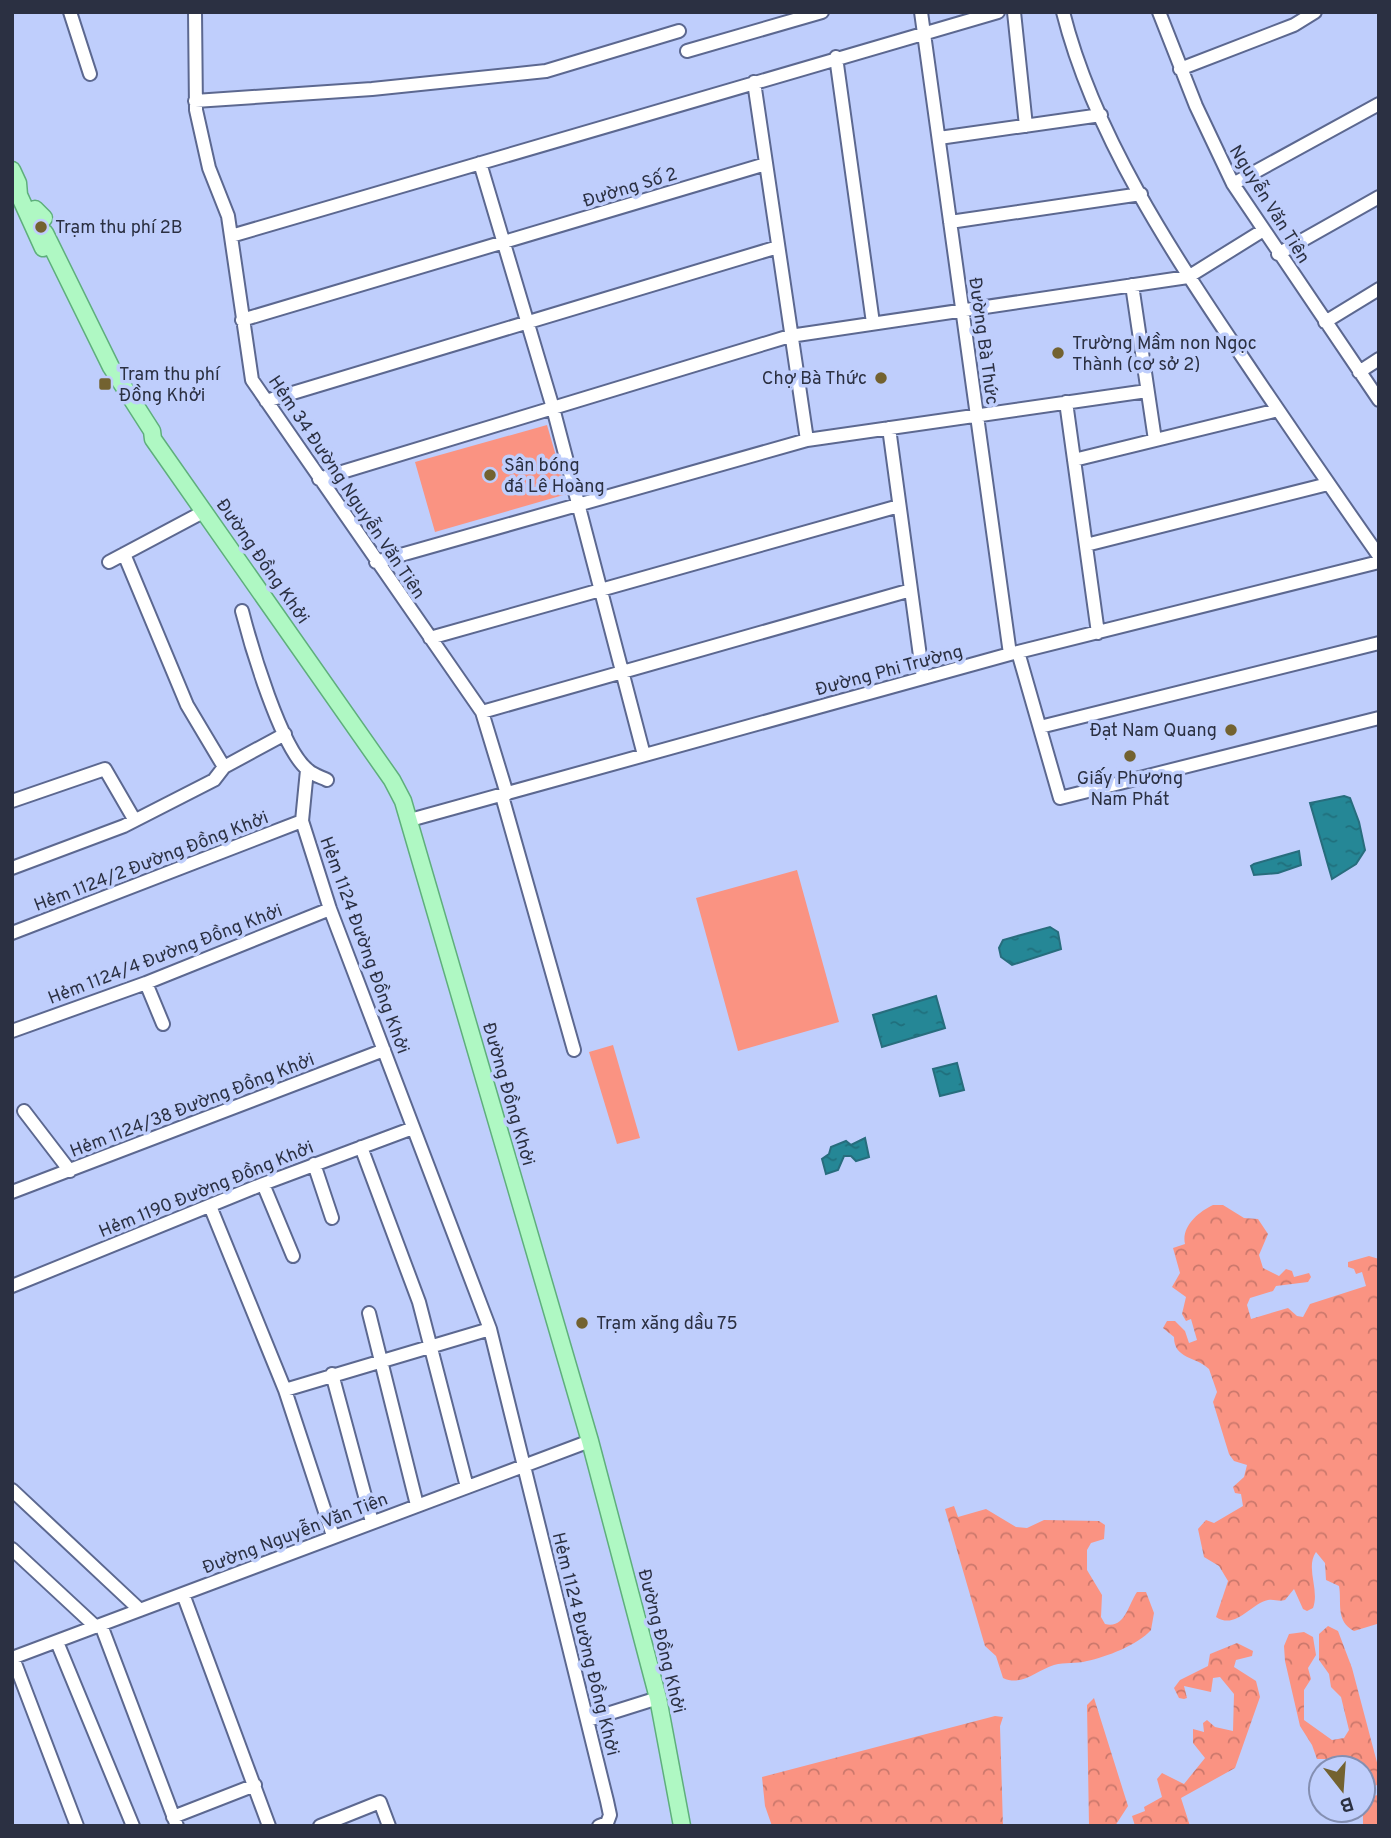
<svg xmlns="http://www.w3.org/2000/svg" width="1391" height="1838" font-family="Overpass,sans-serif">
<style>
.green{fill:#fa9382}
.forest{fill:url(#forest-crowns)}
.water{fill:url(#water-ripples);stroke:#276d7d;stroke-width:2}
.lines{fill:none;stroke-linecap:round;stroke-linejoin:round}
.minor-casing{stroke:#5c6890;stroke-width:16}
.major-casing{stroke:#5eaf7c;stroke-width:19}
.minor{stroke:#fff;stroke-width:12}
.major{stroke:#aff8c3;stroke-width:16}
.poi-dot{fill:#736230;stroke:#bfcefc;stroke-width:2.5}
.labels{text-anchor:middle;stroke-width:7;stroke-linejoin:round;paint-order:stroke}
.street-label{font-size:18px;fill:#2b3042;stroke:#bfcefc}
.poi-label{font-size:18px;fill:#2b3042;stroke:#bfcefc;text-anchor:start}
</style>
<defs>
<pattern id="forest-crowns" width="20" height="18" patternUnits="userSpaceOnUse" patternTransform="scale(1.75)"><rect width="20" height="18" fill="#fa9382"/><path d="M2 6a3 3 0 1 1 6 0M12 15a3 3 0 1 1 6 0" fill="none" stroke="#cb786c"/></pattern>
<pattern id="water-ripples" width="26" height="14" patternUnits="userSpaceOnUse" patternTransform="scale(1.75)"><rect width="26" height="14" fill="#258796"/><path d="M2 4q2-2 4 0t4 0M15 11q2-2 4 0t4 0" fill="none" stroke="#206f7c"/></pattern>
</defs>
<rect width="100%" height="100%" fill="#bfcefc"/>
<path class="green" d="M547,425L567,494L435,532L415,462Z
M797,870L839,1022L738,1051L696,898Z
M613,1045L640,1138L617,1144L589,1052Z"/>
<path class="forest" d="M1213,1205H1223L1244,1218L1258,1219L1268,1234L1259,1255L1263,1268L1279,1276L1286,1269L1292,1271L1294,1277L1309,1273L1311,1277L1308,1282L1276,1286L1273,1291L1250,1298L1247,1305L1251,1319L1288,1308L1297,1316L1303,1317L1310,1304L1366,1286L1362,1272L1356,1274L1354,1269L1348,1267V1262L1369,1256L1379,1259L1377,1624L1354,1631C1335,1621 1342,1602 1339,1586L1326,1580L1325,1563L1316,1552C1305,1568 1320,1590 1313,1608L1307,1611L1303,1609L1294,1589L1285,1600C1278,1602 1275,1599 1268,1600C1250,1604 1236,1630 1216,1617L1228,1581L1219,1566L1204,1557L1198,1529L1206,1520L1214,1523L1243,1506L1241,1494L1235,1493L1233,1487L1244,1477L1247,1465L1234,1461L1229,1454L1213,1402L1217,1392L1209,1369C1195,1356 1174,1359 1174,1337L1163,1328L1167,1321H1175L1185,1331L1189,1343L1197,1340L1191,1319L1186,1321L1182,1314L1186,1297L1172,1287L1180,1273L1173,1248L1185,1244C1181,1227 1198,1212 1213,1205Z
M954,1506L958,1517L986,1509L1016,1527L1027,1528L1044,1520L1099,1521L1105,1525L1104,1539L1091,1543L1087,1550V1570L1102,1595L1101,1617L1105,1624C1125,1629 1128,1605 1137,1592H1146L1154,1613L1151,1630C1138,1645 1106,1657 1087,1661C1076,1664 1065,1662 1054,1665C1037,1670 1022,1687 1003,1678L996,1656L985,1646L945,1509Z
M1328,1626L1338,1631L1352,1668L1379,1770L1378,1784L1366,1793H1363V1768H1345L1332,1759H1317L1312,1745L1300,1726L1285,1661L1284,1646L1289,1634L1304,1632L1313,1637L1316,1655L1308,1668L1311,1679L1304,1690V1720L1332,1740L1344,1738L1349,1730L1341,1697L1331,1687L1329,1674L1319,1660V1634Z
M1237,1643L1253,1651L1252,1656L1236,1660L1234,1667L1256,1681L1260,1697L1235,1768L1181,1798L1190,1826H1135L1132,1816L1145,1811L1144,1807L1162,1797L1157,1779L1162,1773L1184,1784L1205,1758L1193,1743V1729L1204,1732L1203,1723L1207,1720L1215,1727L1233,1731L1234,1694L1220,1677L1213,1678L1211,1692L1184,1686L1187,1698L1184,1699L1179,1698L1174,1688L1180,1680L1208,1666L1210,1654Z
M1094,1698L1128,1806L1115,1826H1089L1087,1705Z
M995,1716L1003,1717L1000,1726L1003,1826H772L765,1806L762,1777Z
M1379,1795V1826H1363V1797Z"/>
<path class="water" d="M1344,796L1350,798L1359,822L1365,850L1356,864L1332,879L1310,803Z
M1299,851L1301,865L1278,873L1254,875L1251,866L1254,864Z
M1050,927L1058,932L1061,949L1012,965L1001,957L999,948L1003,940Z
M936,996L945,1028L882,1047L873,1015Z
M957,1063L964,1090L940,1096L933,1069Z
M865,1138L869,1157L856,1161L851,1156H844L838,1170L826,1174L822,1159L829,1154L831,1147L846,1141L851,1145Z"/>
<g class="lines">
<g class="minor-casing">
<path id="minor" d="M70,12L90,74
M195,12L196,110L209,168L228,216L252,380L482,712L507,794
M921,12L1010,654
M1014,12L1026,126
M1063,12C1094,135 1171,251 1241,355C1286,422 1332,489 1379,556
M1159,12L1196,106L1233,184L1379,400
M687,51L822,12
M836,57L873,323
M1180,69L1294,25L1315,12
M754,82L807,440
M195,101L372,89L546,71L679,31
M939,138L1101,115
M480,163L553,408L644,755
M1233,184L1379,104
M950,222L1141,194
M231,236L998,12
M1278,254L1379,197
M1132,285L1155,440
M242,320L766,164
M1325,322L1379,289
M1359,372L1379,359
M266,401L778,247
M1066,402L1098,633
M889,428L923,678
M1074,460L1278,410
M319,479L790,336L1188,277L1262,231
M1086,545L1328,484
M124,554L187,705L224,767
M109,562L205,511
M376,562L807,440L1147,391
M242,611C251,646 281,749 308,770C313,775 321,777 327,780
M430,638L899,506
M1018,652L1060,798L1379,718
M482,712L911,590
M1040,727L1379,643
M307,770L302,821L330,909L490,1329L607,1801L610,1815L607,1823L599,1826
M502,796L574,1050
M12,801L105,769L134,819
M410,820L1010,654L1379,562
M12,868L124,826L214,780L224,767L285,734
M12,933L302,821
M146,983L163,1024
M12,1031L146,983L330,909
M24,1111L70,1171
M361,1147L419,1302L467,1487
M314,1164L332,1218
M263,1184L293,1256
M12,1192L384,1050
M210,1206L285,1390L333,1536
M12,1286L263,1184L413,1128
M369,1313L417,1505
M332,1374L372,1522
M285,1390L490,1329
M12,1490L140,1610
M12,1549L96,1627
M183,1594L269,1826
M101,1625L177,1826
M57,1642L133,1826
M12,1658L590,1441
M13,1658L77,1826
M588,1720L658,1698
M173,1817L255,1785
M320,1826L380,1802L389,1826"/>
</g>
<g class="major-casing">
<path id="major" d="M12,170L18,183L19,195L43,248
M35,209L44,218
M45,233L111,367L152,431L153,439L392,780L403,801L590,1441L658,1698L682,1826"/>
</g>
<use href="#minor" class="minor"/>
<use href="#major" class="major"/>
</g>
<g class="poi-dot">
<circle cx="41" cy="227" r="7"/>
<circle cx="1058" cy="353" r="7"/>
<circle cx="881" cy="378" r="7"/>
<rect x="98" y="377" width="14" height="14" rx="3.5"/>
<circle cx="490" cy="475" r="7"/>
<circle cx="1231" cy="730" r="7"/>
<circle cx="1130" cy="756" r="7"/>
<circle cx="582" cy="1323" r="7"/>
</g>
<g class="labels">
<g class="street-label">
<text transform="translate(630 187) rotate(-17)" y="6">Đường Số 2</text>
<text transform="translate(1270 204) rotate(58)" y="6">Nguyễn Văn Tiên</text>
<text transform="translate(984 341) rotate(82)" y="6">Đường Bà Thức</text>
<text transform="translate(347 487) rotate(56)" y="6">Hẻm 34 Đường Nguyễn Văn Tiên</text>
<text transform="translate(263 561) rotate(55)" y="6">Đường Đồng Khởi</text>
<text transform="translate(889 670) rotate(-15)" y="6">Đường Phi Trường</text>
<text transform="translate(151 861) rotate(-21)" y="6">Hẻm 1124/2 Đường Đồng Khởi</text>
<text transform="translate(365 945) rotate(70)" y="6">Hẻm 1124 Đường Đồng Khởi</text>
<text transform="translate(165 954) rotate(-21)" y="6">Hẻm 1124/4 Đường Đồng Khởi</text>
<text transform="translate(509 1094) rotate(74)" y="6">Đường Đồng Khởi</text>
<text transform="translate(192 1105) rotate(-21)" y="6">Hẻm 1124/38 Đường Đồng Khởi</text>
<text transform="translate(206 1189) rotate(-22)" y="6">Hẻm 1190 Đường Đồng Khởi</text>
<text transform="translate(295 1533) rotate(-21)" y="6">Đường Nguyễn Văn Tiên</text>
<text transform="translate(662 1641) rotate(76)" y="6">Đường Đồng Khởi</text>
<text transform="translate(586 1644) rotate(76)" y="6">Hẻm 1124 Đường Đồng Khởi</text>
</g>
<g class="poi-label">
<text x="55" y="233">Trạm thu phí 2B</text>
<text x="1072" y="349">Trường Mầm non Ngọc<tspan x="1072" dy="21">Thành (cơ sở 2)</tspan></text>
<text x="119" y="380">Trạm thu phí<tspan x="119" dy="21">Đồng Khởi</tspan></text>
<text x="867" y="384" text-anchor="end">Chợ Bà Thức</text>
<text x="504" y="471">Sân bóng<tspan x="504" dy="21">đá Lê Hoàng</tspan></text>
<text x="1217" y="736" text-anchor="end">Đạt Nam Quang</text>
<text x="1130" y="784" text-anchor="middle">Giấy Phương<tspan x="1130" dy="21">Nam Phát</tspan></text>
<text x="596" y="1329">Trạm xăng dầu 75</text>
</g>
</g>
<rect width="1391" height="1838" fill="none" stroke="#2b3042" stroke-width="28"/>
<g transform="translate(1342 1789) rotate(163)"><circle r="33" fill="#bfcefc" stroke="#848fb2" stroke-width="2"/>
<path d="M0-5L12 26L0 18L-12 26Z" fill="#736230"/>
<text y="-10" font-size="19" font-weight="bold" text-anchor="middle" fill="#2b3042">B</text>
</g>
</svg>
